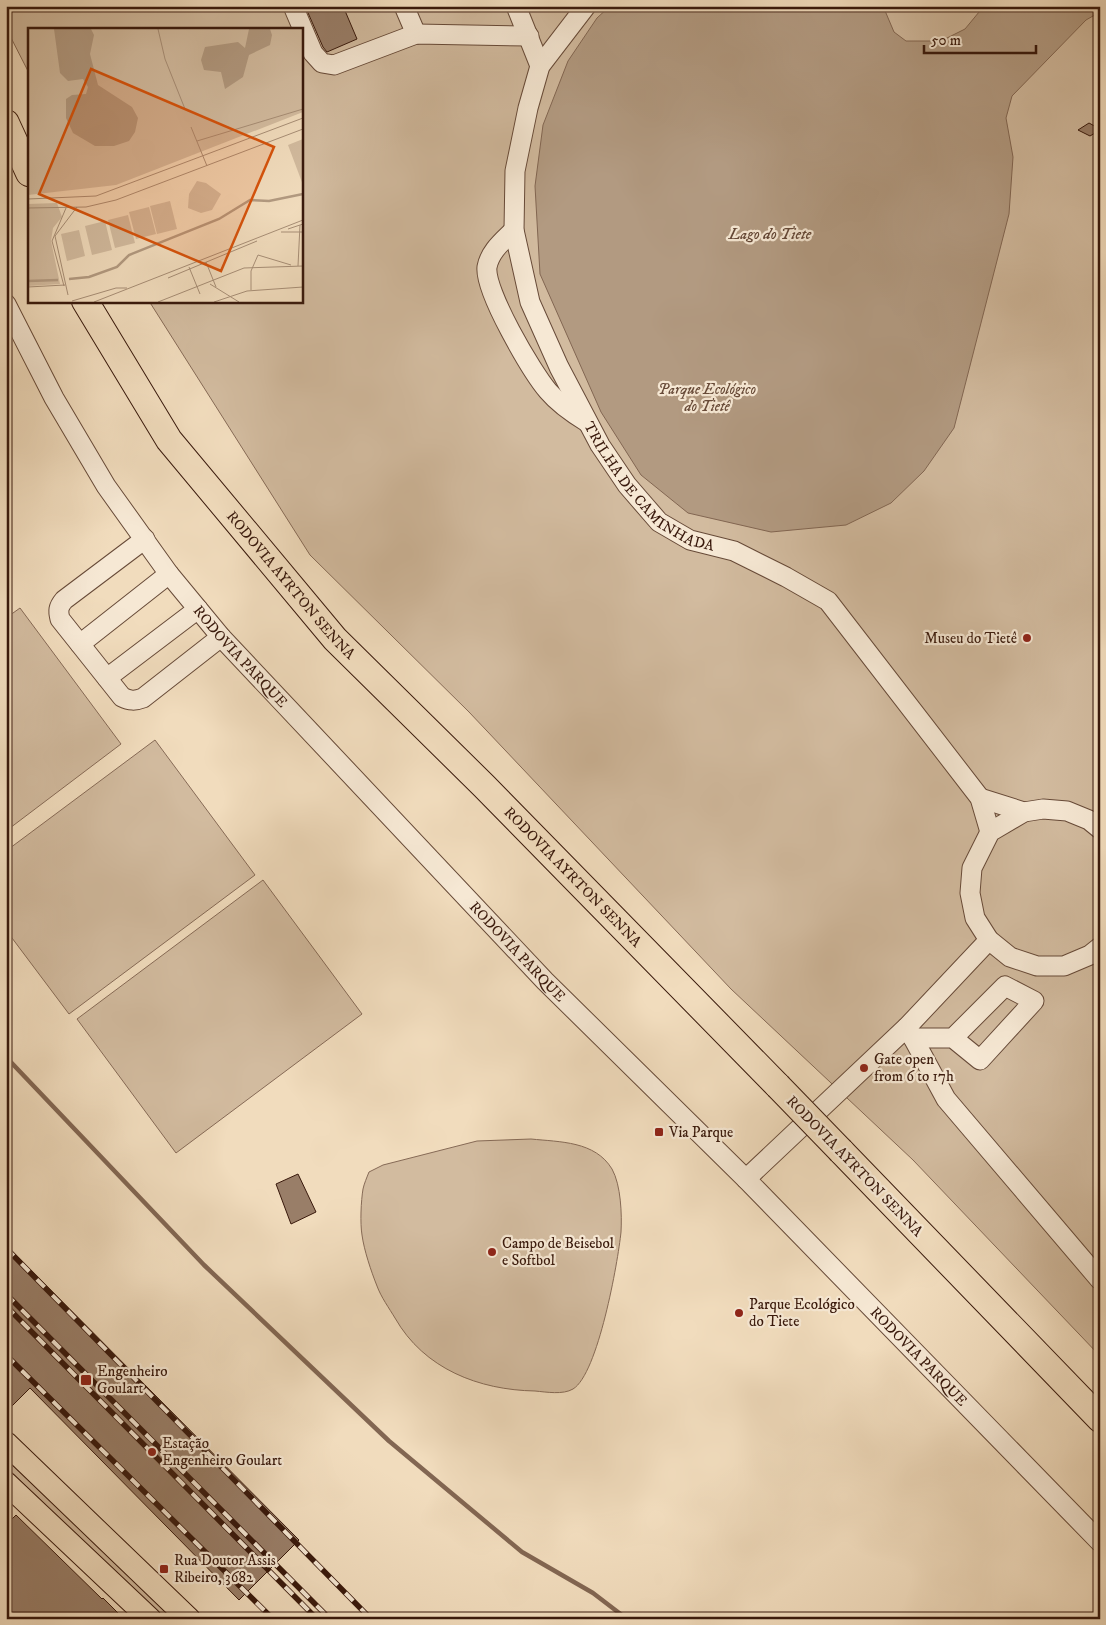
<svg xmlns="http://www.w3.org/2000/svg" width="1106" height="1625" font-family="'IM FELL DW Pica',serif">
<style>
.green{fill:#d2bb9f;stroke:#866a56}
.water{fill:#b29a81;stroke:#826652}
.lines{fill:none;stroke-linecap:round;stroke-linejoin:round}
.stream{stroke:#826652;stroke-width:4.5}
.building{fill:#997e68;stroke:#39190c}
.minor-casing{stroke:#674a38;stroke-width:21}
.major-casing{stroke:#39190c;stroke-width:24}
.highway-casing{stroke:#39190c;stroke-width:28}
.minor{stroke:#f6e8d4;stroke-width:19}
.major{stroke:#f1dcbd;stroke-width:22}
.highway{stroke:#f1dcbd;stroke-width:26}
.rail-casing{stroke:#39190c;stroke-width:5.5}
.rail{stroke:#f6e8d4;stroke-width:4;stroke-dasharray:11;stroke-linecap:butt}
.highway-bridge-casing{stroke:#39190c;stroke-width:28;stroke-linecap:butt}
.highway-bridge{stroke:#f1dcbd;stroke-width:26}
.poi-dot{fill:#8f2418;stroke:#f6e8d4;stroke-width:2}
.labels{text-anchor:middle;stroke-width:4.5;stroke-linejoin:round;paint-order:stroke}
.park-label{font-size:15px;font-style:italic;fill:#674a38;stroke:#f6e8d4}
.street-label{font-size:15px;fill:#39190c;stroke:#f6e8d4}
.poi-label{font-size:15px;fill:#39190c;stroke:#f6e8d4;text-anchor:start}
.water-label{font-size:16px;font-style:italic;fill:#634635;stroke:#f6e8d4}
.inset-river{fill:none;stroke:#b29a81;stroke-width:2.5}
.inset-road{fill:none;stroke:#a78e76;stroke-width:1}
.view{fill:#d6530c;fill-opacity:0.15;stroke:#d6530c;stroke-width:2.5}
.inset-edge{fill:none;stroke:#39190c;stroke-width:2.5}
</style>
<rect width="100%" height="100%" fill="#f1dcbd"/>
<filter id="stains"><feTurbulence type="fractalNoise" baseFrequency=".004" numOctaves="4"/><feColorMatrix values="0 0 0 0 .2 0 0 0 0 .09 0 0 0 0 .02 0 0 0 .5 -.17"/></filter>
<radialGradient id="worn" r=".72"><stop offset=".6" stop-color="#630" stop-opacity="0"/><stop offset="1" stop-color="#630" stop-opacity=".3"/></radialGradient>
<path class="green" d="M6,6H1100V1356L913,1160L731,989L469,712L310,555L149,301H301V29H29V73L6,28Z
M20,608L121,744L6,831V618Z
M155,740L255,875L69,1014L6,930V851Z
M263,880L362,1014L176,1153L77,1019Z
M531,1139C560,1142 595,1141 612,1169C621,1185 622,1215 621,1232C618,1262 598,1374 573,1389C563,1395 546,1392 535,1391C479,1390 424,1369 395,1318C389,1308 381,1297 377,1286C371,1271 364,1250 362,1235C360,1223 361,1201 363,1189C364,1184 367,1177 369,1172L383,1165L477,1141Z
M6,1457L175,1619H165L6,1467Z"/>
<path class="water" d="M610,6H883L894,32L906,41H941L965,29L984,6H1100V12L1086,20L1012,96L1006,118L1013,157L1009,214L954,428L924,471L891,503L846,525L771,532L688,513L641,475L601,412L540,274L535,186L543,125L568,61L597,18Z"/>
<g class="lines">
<path class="stream" d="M6,1057L204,1265L389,1441L522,1552L593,1593L627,1619"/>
</g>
<path class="building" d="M305,6H343L357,39L327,52L323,47Z
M1089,123L1100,129V130L1090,136L1078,130Z
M298,1174L316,1212L291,1224L276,1184Z
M6,1245L299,1540L239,1600L30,1388L6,1412Z
M16,1515L102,1599L103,1598L124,1619H6V1525Z"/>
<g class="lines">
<g class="minor-casing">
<g id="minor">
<path d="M293,6L313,53L322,63L334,65L416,34L529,36"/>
<path d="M404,6L416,34"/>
<path d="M516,6L540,66"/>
<path id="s1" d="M586,6L540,66L528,108L515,171L514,230L530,302L559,367L600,445L627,485L659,522L690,540L734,551L786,577L828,601L980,798L990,832"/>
<path d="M514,230C503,241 490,251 487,267C484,291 532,372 548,391C559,404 572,413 587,422"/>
<path id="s2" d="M6,304L54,398L106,486L169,574L221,637L545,981L746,1179L1100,1542"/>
<path d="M145,539L64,600C58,607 58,611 60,619L122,697C130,701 135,701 143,698L221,637"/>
<path d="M80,644L169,574"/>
<path d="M107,678L198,609"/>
<path d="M980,798L1024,812"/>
<path d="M1100,829L1089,820L1067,811L1043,809L1024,812L990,832L972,868L970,893L975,918L989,940L1010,957L1037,966H1064L1090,955L1100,947"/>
<path d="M907,1027L946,1099L1100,1280"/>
<path d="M913,1038H953L980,1060L1034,1001L1005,986L953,1038"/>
<path d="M746,1179L907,1027L989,940"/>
</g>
</g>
<g class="major-casing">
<path id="major" d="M6,1443L189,1619
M6,1483L150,1619"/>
</g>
<g class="highway-casing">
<g id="highway">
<path d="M6,123L29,173"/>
<path id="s3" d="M85,301L169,440L335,639L484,786L778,1086"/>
<path d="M841,1151L1100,1419"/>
</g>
</g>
<use href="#minor" class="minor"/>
<use href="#major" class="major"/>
<use href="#highway" class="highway"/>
<g class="rail-casing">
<path id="rail" d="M6,1248L371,1619
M6,1294L330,1619
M6,1306L317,1619
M6,1355L273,1619"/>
</g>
<use href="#rail" class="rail"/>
<g class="highway-bridge-casing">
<path id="highway-bridge" d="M778,1086L841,1151"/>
</g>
<use href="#highway-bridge" class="highway-bridge"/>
</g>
<g class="poi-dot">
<circle cx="1027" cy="638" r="5"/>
<circle cx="864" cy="1068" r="5"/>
<rect x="654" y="1127" width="10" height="10" rx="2.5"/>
<circle cx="492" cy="1252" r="5"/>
<circle cx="739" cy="1313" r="5"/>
<rect x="80" y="1374" width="12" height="12" rx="2.5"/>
<circle cx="152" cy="1452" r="5"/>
<rect x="159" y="1564" width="10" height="10" rx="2.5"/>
</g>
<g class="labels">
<g class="park-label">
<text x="707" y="394">Parque Ecológico<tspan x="707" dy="17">do Tietê</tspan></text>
</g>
<g class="street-label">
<text dy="5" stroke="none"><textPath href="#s1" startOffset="542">TRILHA DE CAMINHADA</textPath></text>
<text dy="5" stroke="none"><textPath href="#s3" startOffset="352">RODOVIA AYRTON SENNA</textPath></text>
<text dy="5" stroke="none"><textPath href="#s2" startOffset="425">RODOVIA PARQUE</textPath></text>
<text dy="5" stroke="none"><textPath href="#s3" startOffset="758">RODOVIA AYRTON SENNA</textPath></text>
<text dy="5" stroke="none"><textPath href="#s2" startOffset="830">RODOVIA PARQUE</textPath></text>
<text transform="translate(855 1166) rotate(46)" y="5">RODOVIA AYRTON SENNA</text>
<text dy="5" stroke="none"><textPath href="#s2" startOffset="1400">RODOVIA PARQUE</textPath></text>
</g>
<g class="poi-label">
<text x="1017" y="643" text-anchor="end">Museu do Tietê</text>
<text x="874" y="1064">Gate open<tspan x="874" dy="17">from 6 to 17h</tspan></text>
<text x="669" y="1137">Via Parque</text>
<text x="502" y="1248">Campo de Beisebol<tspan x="502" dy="17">e Softbol</tspan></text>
<text x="749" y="1309">Parque Ecológico<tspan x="749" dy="17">do Tiete</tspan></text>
<text x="97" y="1376">Engenheiro<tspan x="97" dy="17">Goulart</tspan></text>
<text x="162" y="1448">Estação<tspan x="162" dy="17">Engenheiro Goulart</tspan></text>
<text x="174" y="1565">Rua Doutor Assis<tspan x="174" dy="17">Ribeiro, 3682</tspan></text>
</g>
<g class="water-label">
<text x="770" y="239">Lago do Tiete</text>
</g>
</g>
<g transform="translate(28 28)">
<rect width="275" height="275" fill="#f1dcbd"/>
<path d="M0,1H275V84L88,157L0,167ZM275,111V157L260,117ZM169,153L178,155L193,166L184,182L173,185L160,180L161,166ZM142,173L149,201L129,206L122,178ZM29,175L34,189L25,200L23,213L32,256L0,258V176ZM121,179L128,206L108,211L101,184ZM100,187L107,215L87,220L80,192ZM77,193L84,222L64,227L57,198ZM51,202L57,228L39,233L33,206Z" fill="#d2bb9f"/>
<path d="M26,1H63L66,7L62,26L70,57L104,79L110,90L107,104L101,113L86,118H67L45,105L38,90V71L44,67L58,66L60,59L55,51L40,53L32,45ZM221,1H242L244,7L242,17L221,27L215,49L197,61L193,44L176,42L173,32L177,19L210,14L217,20Z" fill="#b29a81"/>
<path class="inset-river" d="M41,251L61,249L89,239L101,227L191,191L222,172L241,173L275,166M0,253L30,252"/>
<path class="inset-road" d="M130,1L137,31L157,81M163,99L179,138M169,113L275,81M0,171L68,168L275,90M0,180L58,179L88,172L275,101M260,201L275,196M253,204H275M230,227L263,237M178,234L188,259M270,238L272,197M161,239L172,266M140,250L229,213M182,256L211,274M36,258L24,213L38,180M0,259L37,257M223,262V243L230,227M40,267L27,208L49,179M44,273L88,260H99M66,274L275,192M130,274L216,240L275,238M186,274L219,263L275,259"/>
<path class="view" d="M63,41L246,119L193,243L11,166Z"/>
<rect width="275" height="275" class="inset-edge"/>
</g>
<rect width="1106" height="1625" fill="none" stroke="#f1dcbd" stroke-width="25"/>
<rect x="8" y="8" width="1091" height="1610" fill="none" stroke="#39190c" stroke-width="2.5"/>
<rect x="12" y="12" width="1081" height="1600" fill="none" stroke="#39190c"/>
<path d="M924 45v8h112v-8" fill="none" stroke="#39190c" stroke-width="2.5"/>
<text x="931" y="45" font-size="15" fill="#39190c" stroke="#f6e8d4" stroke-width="4" paint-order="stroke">50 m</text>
<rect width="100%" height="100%" filter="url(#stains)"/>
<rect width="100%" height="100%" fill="url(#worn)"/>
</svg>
